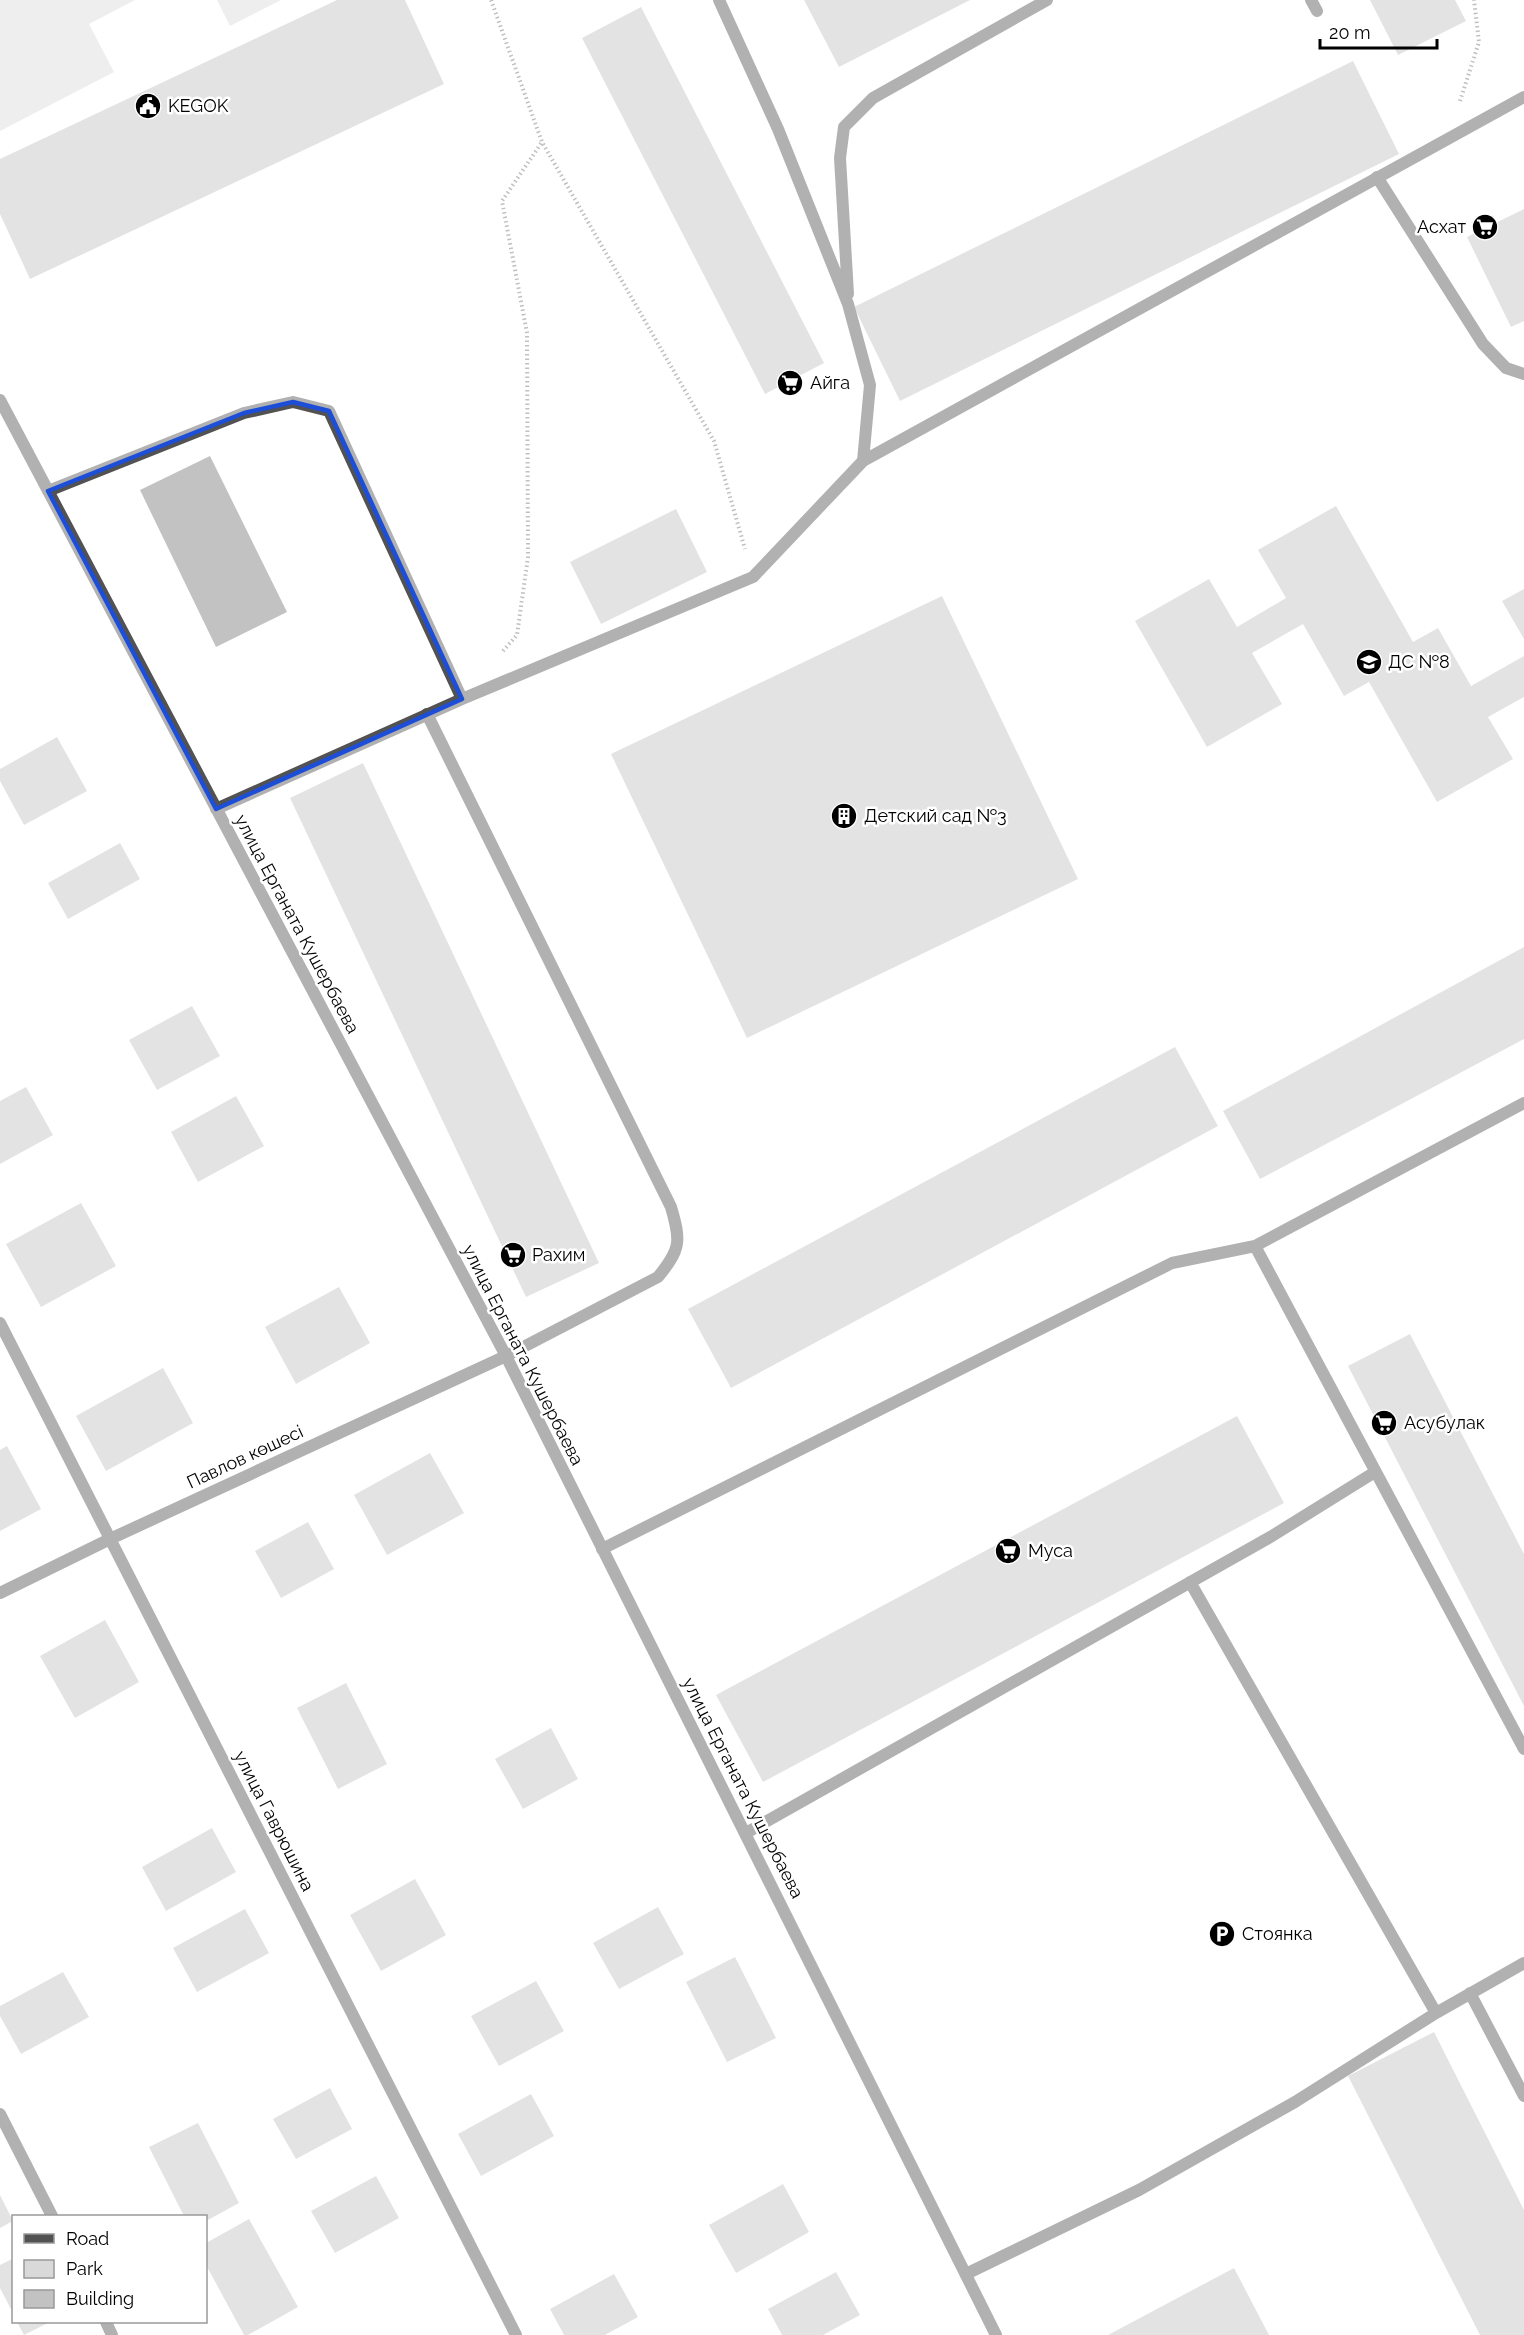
<svg xmlns="http://www.w3.org/2000/svg" width="1524" height="2335" font-family="Raleway,sans-serif">
<style>
.green{fill:#d9d9d9}
.building{fill:#c2c2c2}
.lines{fill:none;stroke-linecap:round;stroke-linejoin:round}
.path{stroke:#747474;stroke-width:4;stroke-dasharray:1.5 3;stroke-linecap:butt}
.lane{stroke:#525252;stroke-width:12}
.street{stroke:#525252;stroke-width:12}
.marked{fill:none;stroke:#1d4ed8;stroke-width:4.5;stroke-linejoin:round}
.labels{text-anchor:middle;stroke-width:5;stroke-linejoin:round;paint-order:stroke}
.poi-label{font-size:18px;fill:#000;stroke:#fff;text-anchor:start}
.street-label{font-size:18px;fill:#000;stroke:#fff}
</style>
<rect width="100%" height="100%" fill="#fff"/>
<path class="green" d="M0,0H135L89,24L114,72L0,131Z
M217,0H281L230,26Z"/>
<path class="building" d="M337,0H405L444,84L30,279L0,214V159Z
M804,0H970L839,67Z
M1370,0H1455L1466,21L1398,55Z
M641,7L824,363L765,394L582,38Z
M1353,61L1399,154L900,401L854,307Z
M1524,209V321L1511,327L1467,237Z
M210,456L287,612L216,647L140,490Z
M1336,506L1413,642L1438,628L1471,686L1524,656V697L1488,717L1513,759L1437,802L1369,682L1344,696L1303,624L1252,653L1282,704L1207,747L1135,621L1209,579L1237,627L1286,598L1258,550Z
M676,509L707,572L601,624L570,562Z
M1524,589V639L1502,601Z
M942,596L1078,879L747,1038L611,754Z
M57,737L87,791L24,825L0,781V769Z
M363,763L599,1263L526,1297L290,798Z
M120,843L140,879L68,919L48,883Z
M1524,947V1039L1260,1179L1223,1111Z
M192,1006L220,1056L157,1090L129,1040Z
M1175,1047L1218,1126L731,1388L688,1309Z
M26,1087L53,1135L0,1164V1101Z
M236,1096L264,1146L198,1182L171,1132Z
M81,1203L116,1266L41,1307L6,1244Z
M339,1287L370,1343L296,1384L265,1327Z
M1410,1334L1524,1554V1706L1348,1366Z
M163,1368L193,1423L106,1471L76,1416Z
M1237,1416L1284,1503L763,1782L716,1695Z
M7,1446L41,1509L0,1531V1450Z
M430,1453L464,1513L387,1555L354,1495Z
M308,1522L334,1569L281,1598L255,1551Z
M105,1620L139,1682L75,1718L40,1656Z
M346,1683L387,1764L338,1789L297,1708Z
M551,1728L578,1779L523,1809L495,1759Z
M212,1828L236,1872L166,1911L142,1867Z
M415,1879L446,1935L381,1971L350,1915Z
M658,1907L684,1954L619,1989L593,1943Z
M245,1909L269,1953L197,1992L173,1948Z
M735,1957L776,2038L727,2062L686,1982Z
M63,1972L89,2017L21,2054L0,2016V2006Z
M536,1981L564,2031L499,2066L471,2016Z
M1434,2032L1524,2210V2335H1480L1348,2076Z
M330,2088L352,2129L296,2159L273,2119Z
M531,2094L554,2136L481,2176L458,2134Z
M198,2123L239,2203L206,2221V2216H184L149,2147Z
M376,2176L399,2218L335,2253L311,2211Z
M783,2184L809,2232L736,2273L709,2225Z
M0,2195L13,2221L0,2228Z
M249,2219L298,2307L248,2335H244L206,2265V2243Z
M14,2258V2315L0,2288V2265Z
M1234,2268L1269,2335H1108Z
M836,2272L860,2315L823,2335H782L768,2309Z
M614,2274L638,2317L605,2335H564L550,2309Z
M17,2322H50L24,2335Z"/>
<g class="lines">
<path class="path" d="M491,0L542,142L714,441L745,549
M1460,101L1479,42L1474,0
M503,651L517,635L528,557L527,333L502,201L542,142"/>
<path class="lane" d="M1377,177L1483,344L1506,368L1524,374
M427,714L671,1207C681,1241 681,1249 658,1277L506,1356
M1255,1246L1524,1749
M602,1549L1172,1263L1255,1246L1524,1103
M1190,1582L1436,2013
M746,1833L1272,1536L1375,1472
M1470,1993L1524,2096
M966,2274L1139,2190L1295,2102L1436,2013L1524,1963"/>
<path class="street" d="M1311,0L1317,11
M848,294L840,158L844,127L873,98L1047,0
M0,400L506,1356L996,2335
M863,461L1524,97
M48,491L244,413L293,402L329,411L462,699
M216,809L462,699L753,577L863,461L870,385L848,304L778,129L719,0
M0,1323L516,2335
M0,1593L110,1539L506,1356
M0,2114L52,2216
M106,2322L112,2335"/>
</g>
<path d="M0 0H1524V2335H0ZM293,402L329,411L462,699L216,809L48,491L244,413Z" fill="#fff" fill-opacity=".55" fill-rule="evenodd"/>
<path class="marked" d="M293,402L329,411L462,699L216,809L48,491L244,413Z"/>
<defs>
<g id="civic-disc" transform="scale(1.35)"><circle r="9.5" fill="#000" stroke="#fff"/><path d="M-.6-6.5H3V-4.5H.6V-3L4-1V1h2V6H-6V1h2V-1L-.6-3ZM-1.2 2.5V6h2.4V2.5Z" fill="#fff"/></g>
<g id="supermarket-disc" transform="scale(1.35)"><circle r="9.5" fill="#000" stroke="#fff"/><path d="M-6-5.5h2.5l.6 2H6L4.5 2H-2.5L-4.4-4H-6ZM-1.5 3.2a1.3 1.3 0 1 0 .1 0ZM3 3.2a1.3 1.3 0 1 0 .1 0Z" fill="#fff"/></g>
<g id="school-disc" transform="scale(1.35)"><circle r="9.5" fill="#000" stroke="#fff"/><path d="M0-5L7-2L0 1L-7-2ZM-4 1L0 2.5L4 1V4Q0 6-4 4Z" fill="#fff"/></g>
<g id="building-disc" transform="scale(1.35)"><circle r="9.5" fill="#000" stroke="#fff"/><path d="M-4-6H4V6H1V3H-1V6H-4ZM-2.5-4.3h1.7v1.8h-1.7ZM.8-4.3h1.7v1.8H.8ZM-2.5-1h1.7V.8h-1.7ZM.8-1h1.7V.8H.8Z" fill="#fff"/></g>
<g id="parking-disc" transform="scale(1.35)"><circle r="9.5" fill="#000" stroke="#fff"/><path d="M-3.5-5.5H1a3.5 3.5 0 0 1 0 7H-1V5.5H-3.5ZM-1-3.4V-.6H.8a1.4 1.4 0 0 0 0-2.8Z" fill="#fff"/></g>
</defs>
<g fill-rule="evenodd">
<use href="#civic-disc" x="148" y="106"/>
<use href="#supermarket-disc" x="1485" y="227"/>
<use href="#supermarket-disc" x="790" y="383"/>
<use href="#school-disc" x="1369" y="662"/>
<use href="#building-disc" x="844" y="816"/>
<use href="#supermarket-disc" x="513" y="1255"/>
<use href="#supermarket-disc" x="1384" y="1423"/>
<use href="#supermarket-disc" x="1008" y="1551"/>
<use href="#parking-disc" x="1222" y="1934"/>
</g>
<g class="labels">
<g class="poi-label">
<text x="168" y="112">KEGOK</text>
<text x="1466" y="233" text-anchor="end">Асхат</text>
<text x="810" y="389">Айга</text>
<text x="1388" y="668">ДС №8</text>
<text x="864" y="822">Детский сад №3</text>
<text x="532" y="1261">Рахим</text>
<text x="1404" y="1429">Асубулак</text>
<text x="1028" y="1557">Муса</text>
<text x="1242" y="1940">Стоянка</text>
</g>
<g class="street-label">
<text transform="translate(297 924) rotate(62)" y="6">улица Ерганата Кушербаева</text>
<text transform="translate(523 1355) rotate(63)" y="6">улица Ерганата Кушербаева</text>
<text transform="translate(245 1457) rotate(-25)" y="6">Павлов көшесі</text>
<text transform="translate(743 1788) rotate(63)" y="6">улица Ерганата Кушербаева</text>
<text transform="translate(274 1821) rotate(63)" y="6">улица Гаврюшина</text>
</g>
</g>
<rect x="12" y="2215" width="195" height="108" fill="#ffffff" stroke="#999999" stroke-width="1.5"/>
<rect x="24" y="2234" width="30" height="9" fill="#525252" stroke="#999999" stroke-width="1.5"/>
<text x="66" y="2245" font-size="18" fill="#000000">Road</text>
<rect x="24" y="2260" width="30" height="18" fill="#d9d9d9" stroke="#999999" stroke-width="1.5"/>
<text x="66" y="2275" font-size="18" fill="#000000">Park</text>
<rect x="24" y="2290" width="30" height="18" fill="#c2c2c2" stroke="#999999" stroke-width="1.5"/>
<text x="66" y="2305" font-size="18" fill="#000000">Building</text>
<path d="M1320 39v9h117v-9" fill="none" stroke="#000000" stroke-width="3"/>
<text x="1329" y="39" font-size="18" fill="#000000" stroke="#ffffff" stroke-width="4.5" paint-order="stroke">20 m</text>
</svg>
